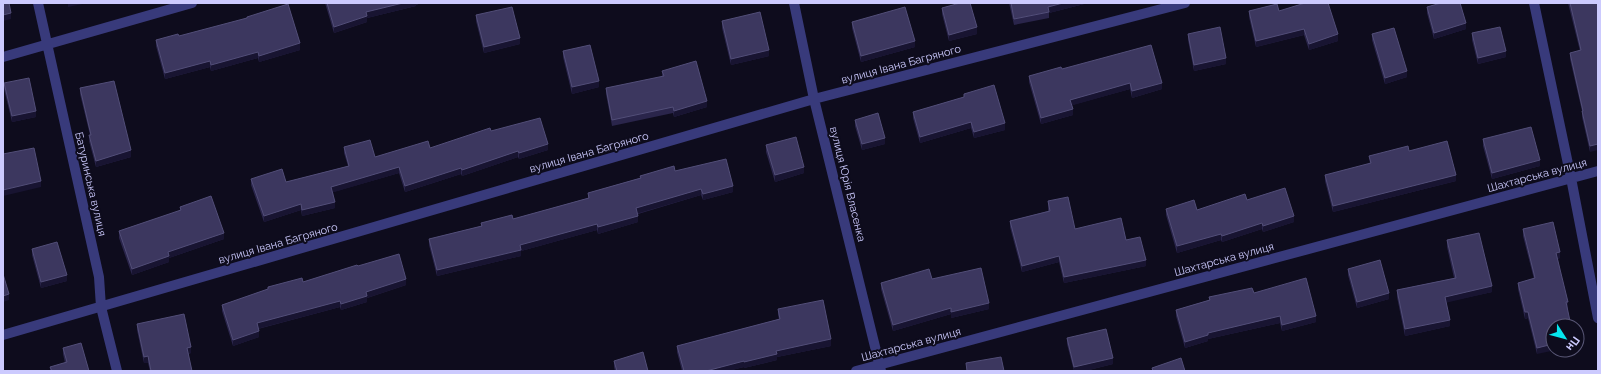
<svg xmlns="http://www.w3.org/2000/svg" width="1601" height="374" font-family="Raleway,sans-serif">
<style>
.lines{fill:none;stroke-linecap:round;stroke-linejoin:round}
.minor{stroke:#383a7b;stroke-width:10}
.wall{fill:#2a254b}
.shaded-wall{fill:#181431}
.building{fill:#3c375f;stroke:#524e78}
.labels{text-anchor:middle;stroke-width:4;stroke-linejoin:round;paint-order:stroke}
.street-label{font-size:11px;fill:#cccafe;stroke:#0e0c1d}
</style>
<rect width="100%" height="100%" fill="#0e0c1d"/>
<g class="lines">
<path class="minor" d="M38,3L99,277L101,307L117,371
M794,3L814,99L881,371
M1534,3L1571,178L1598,318
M3,57L192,3
M3,335L814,99L1185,3
M856,371L1598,171"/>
</g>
<path class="wall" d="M325,3H421L416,5V6L367,18V22L334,33Z
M1009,3H1088L1049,13V18L1014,25Z
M1568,3H1598L1590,152L1582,117V111L1570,59V53L1580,51Z
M1427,7L1466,29L1434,39L1427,13Z
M942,8L977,34L949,41L942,14Z
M1249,11H1279L1338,41L1309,50L1304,35L1256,47L1249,17Z
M476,15L520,44L484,53L476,21Z
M722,21L769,56L731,65L722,28Z
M852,22L915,47L861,62L852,28Z
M1472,33L1506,57L1478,64L1472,40Z
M1188,34L1226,64L1194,71L1188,40Z
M1372,34L1407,77L1385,84L1372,40Z
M179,36L300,50L259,62L258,58L211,71L210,67L165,79L156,46V40Z
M563,51L599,87L572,94L563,57Z
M1062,69L1162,89L1132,98L1130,89L1072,105L1073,115L1041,124L1029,82V76Z
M662,71L707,107L674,117L673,113L612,126L606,94V88L662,77Z
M4,83L36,117L12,122L4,89Z
M80,88L131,157L96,167L89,141L90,135L80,94Z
M964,94L1005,130L974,138L971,128L920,143L913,118V112L964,97Z
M855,120L885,144L862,150L855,126Z
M1483,139L1540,166L1492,179L1483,146Z
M766,145L804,173L775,182L766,152Z
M344,147L375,157L430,148L548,150L519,159L518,157L462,176L461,174L405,192L399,173L333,192L335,208L302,216L301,210L264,222L251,185V179L286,182L348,166L344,153Z
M1409,151L1456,181L1333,212L1325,181V175L1370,164L1369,156Z
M675,171L733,192L703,200L701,195L638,214V222L598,234L597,230L521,251V256L437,276L429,245V239L481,226V223L513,219L588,198V193L640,178V176Z
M1247,200L1294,222L1263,232L1262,229L1222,242L1221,240L1177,253L1166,215V209L1197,210Z
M1048,201L1075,229L1126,240L1146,266L1064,283L1059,262L1022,272L1010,227V221L1048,211Z
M180,207L224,239L169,258V262L132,275L119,238V231L180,211Z
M1523,229L1560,258L1557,259L1568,308H1567L1537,354L1528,318L1525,319L1518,289V283L1534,279L1523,236Z
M1447,240L1492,292L1446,302L1450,326L1405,336L1397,297V290L1454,278L1447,247Z
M32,249L67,281L41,288L32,255Z
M358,266L406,285L367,298V302L341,310L340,307L258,329L259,337L233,346L222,311V305L268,289V287L303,282Z
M1348,269L1389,299L1357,308L1348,275Z
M932,279L989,309L951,318V314L893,331L881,289V283Z
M1254,293L1316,322L1282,331L1280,323L1208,339V341L1185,348L1176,316V310L1209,300V297Z
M778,309L831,346L777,357V360L744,368V367L728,371H682L677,352V346L779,319L778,315Z
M137,324L191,353L188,354L192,371H150L148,363H144L137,330Z
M1067,338L1113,364L1085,371H1074L1067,344Z
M63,348L89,371H50V367L65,363L63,354Z
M614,361L648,371H615L614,367Z"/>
<path class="shaded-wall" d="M68,3H87L68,7Z
M403,3H421L416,5V6L367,18V22L334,33V27L366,12Z
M1063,3H1088L1049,13L1048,7Z
M11,13V19L3,21V15Z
M1466,23V29L1434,39V33Z
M977,27V34L949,41V35Z
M1304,29V35L1256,47V41Z
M1338,34V41L1309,50V44Z
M520,38V44L484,53V47Z
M915,41V47L861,62V56Z
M300,43V50L259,62V56Z
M769,50V56L731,65V59Z
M1506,51V57L1478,64V58Z
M258,52V58L211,71V65Z
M1226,58V64L1194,71V65Z
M210,61V67L165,79V73Z
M1407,71V77L1385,84V78Z
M599,81V87L572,94V87Z
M1130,83V89L1070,106V100Z
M1162,83V89L1132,98V91Z
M707,101V107L674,117V111Z
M1073,109V115L1041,124V118Z
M36,111V117L12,122V116Z
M971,122V128L920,143V137Z
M1005,123V130L974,138V132Z
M885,138V144L862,150V144Z
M548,144V150L519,159V153Z
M1598,144V150L1590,152V146Z
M131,150V157L96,167V161Z
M518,151V157L462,176V170Z
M1540,160V166L1492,179V173Z
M399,167V173L331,193V187Z
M804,167V173L775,182V175Z
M461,168V174L405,192V186Z
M1456,175V181L1333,212V206Z
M41,181V187L3,196V190Z
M733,186V192L703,200V194Z
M701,189V195L636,214V208Z
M335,202V208L302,216V210Z
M301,204V210L264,222V216Z
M638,216V222L598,234V227Z
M1294,216V222L1263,232V226Z
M1262,223V229L1222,242V236Z
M597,224V230L521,251V256L437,276V270L520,245Z
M224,233V239L169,258V262L132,275V269L168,252Z
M1221,234V240L1177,253V246Z
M1560,252V258L1556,259V253Z
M1059,256V262L1022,272V266Z
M1146,260V266L1064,283V277Z
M67,275V281L41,288V282Z
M406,279V285L367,298V302L341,310V304L366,292Z
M1492,286V292L1445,303V297Z
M1389,293V299L1357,308V302Z
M9,294V300L3,302V296Z
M340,301V307L257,329V323Z
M1566,302H1568V308H1566Z
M989,303V309L951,318V312Z
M951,308V314L893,331V325Z
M1525,312H1528V318L1525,319Z
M1280,316V323L1208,339V341L1185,348V342L1208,333Z
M1316,316V322L1282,331V325Z
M1450,320V326L1405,336V329Z
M259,331V337L233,346V340Z
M831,339V346L777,357V360L744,368V362L776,351Z
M1553,344V350H1556L1537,354V348Z
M191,347V353L187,354V348Z
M148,356V363H144V357Z
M1113,358V364L1085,371H1074V367Z
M744,361V367L728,371H706Z"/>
<path class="building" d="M3,3H9L11,13L3,15Z
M327,3H403L366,12L367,16L334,27Z
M960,3H970L977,27L949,35L942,8Z
M1011,3H1063L1048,7L1049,12L1014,19Z
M1305,3H1328L1338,34L1309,44L1304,29L1256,41L1249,11L1277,4L1279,11Z
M1441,3H1460L1466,23L1434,33L1427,7Z
M1570,3H1598V144L1590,146L1582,111H1583L1570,53L1581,50Z
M288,4L300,43L259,56L258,52L211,65L210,61L165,73L156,40L178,34L179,36L247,18V17Z
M512,7L520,38L484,47L476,15Z
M905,7L915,41L861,56L852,22Z
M760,12L769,50L731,59L722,21Z
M1220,27L1226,58L1194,65L1188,34Z
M1500,27L1506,51L1478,58L1472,33Z
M1394,28L1407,71L1385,78L1372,34Z
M590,45L599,81L572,87L563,51Z
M1151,45L1162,83L1132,91L1130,83L1070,100L1073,109L1041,118L1029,76L1061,67L1062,69Z
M696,61L707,101L674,111L673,107L612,120L606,88L664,76L662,71Z
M29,78L36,111L12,116L4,83Z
M114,81L131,150L96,161L89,135H91L80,88Z
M994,85L1005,123L974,132L971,122L920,137L913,112L964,97V94Z
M878,113L885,138L862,144L855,120Z
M540,118L548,144L519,153L518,151L462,170L461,168L405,186L399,167L331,187L335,202L302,210L301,204L264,216L251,179L282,169L286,182L349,166L344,147L370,140L375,157L428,141L430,148L490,128L491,131Z
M1531,127L1540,160L1492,173L1483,139Z
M796,137L804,167L775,175L766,145Z
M1447,141L1456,175L1333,206L1325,175L1371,163L1369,156L1408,146L1409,151Z
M34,148L41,181L3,190V154Z
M726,159L733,186L703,194L701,189L636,208L638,216L598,227L597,224L520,245L521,250L437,270L429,239L482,226L481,223L512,215L513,219L589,198L588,193L641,178L640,176L674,166L675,171Z
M1285,188L1294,216L1263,226L1262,223L1222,236L1221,234L1177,246L1166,209L1194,200L1197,210L1245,194L1247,200Z
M211,196L224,233L168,252L169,256L132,269L119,231L181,210L180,207Z
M1068,197L1075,229L1121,218L1126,240L1140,237L1146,260L1064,277L1059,256L1022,266L1010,221L1050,211L1048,201Z
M1553,222L1560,252L1556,253L1568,302H1566L1571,326H1553V344L1537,348L1528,312H1525L1518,283L1535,278L1523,229Z
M1479,233L1492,286L1445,297L1450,320L1405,329L1397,290L1456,278L1447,240Z
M57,242L67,275L41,282L32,249Z
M399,254L406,279L366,292L367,296L341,304L340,301L257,323L259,331L233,340L222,305L268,289V287L302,278L303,282L357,265L358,266Z
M1380,260L1389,293L1357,302L1348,269Z
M981,268L989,303L951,312V308L893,325L881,283L929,269L932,279Z
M3,274L9,294L3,296Z
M1306,278L1316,316L1282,325L1280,316L1208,333V335L1185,342L1176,310L1210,300L1209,297L1252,288L1254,293Z
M823,300L831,339L776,351L777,354L744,362V361L706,371H684L677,346L780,319L778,309Z
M184,314L191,347L187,348L192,371H151L148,356L144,357L137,324Z
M1106,329L1113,358L1074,367L1067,338Z
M81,343L89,371H52L50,367L67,362L63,348Z
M643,352L648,371H617L614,361Z
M1001,357L1004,371H967L966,363Z
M1181,358L1185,371H1153L1152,368Z"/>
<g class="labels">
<g class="street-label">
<text transform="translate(901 64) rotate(-15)" y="4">вулиця Івана Багряного</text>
<text transform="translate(589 152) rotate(-16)" y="4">вулиця Івана Багряного</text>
<text transform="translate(1537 175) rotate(-15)" y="4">Шахтарська вулиця</text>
<text transform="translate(91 184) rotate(77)" y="4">Батуринська вулиця</text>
<text transform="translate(848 184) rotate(76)" y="4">вулиця Юрія Власенка</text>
<text transform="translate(278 243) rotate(-16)" y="4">вулиця Івана Багряного</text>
<text transform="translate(1224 259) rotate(-15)" y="4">Шахтарська вулиця</text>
<text transform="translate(911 344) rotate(-15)" y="4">Шахтарська вулиця</text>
</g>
</g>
<rect width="1601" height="374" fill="none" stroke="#cccafe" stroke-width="8"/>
<g transform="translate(1565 338) rotate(126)"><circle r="19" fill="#0e0c1d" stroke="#5a5877"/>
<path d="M0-3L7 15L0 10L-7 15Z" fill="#06e6ee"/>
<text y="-6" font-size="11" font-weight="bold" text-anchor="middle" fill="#cccafe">Пн</text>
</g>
</svg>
